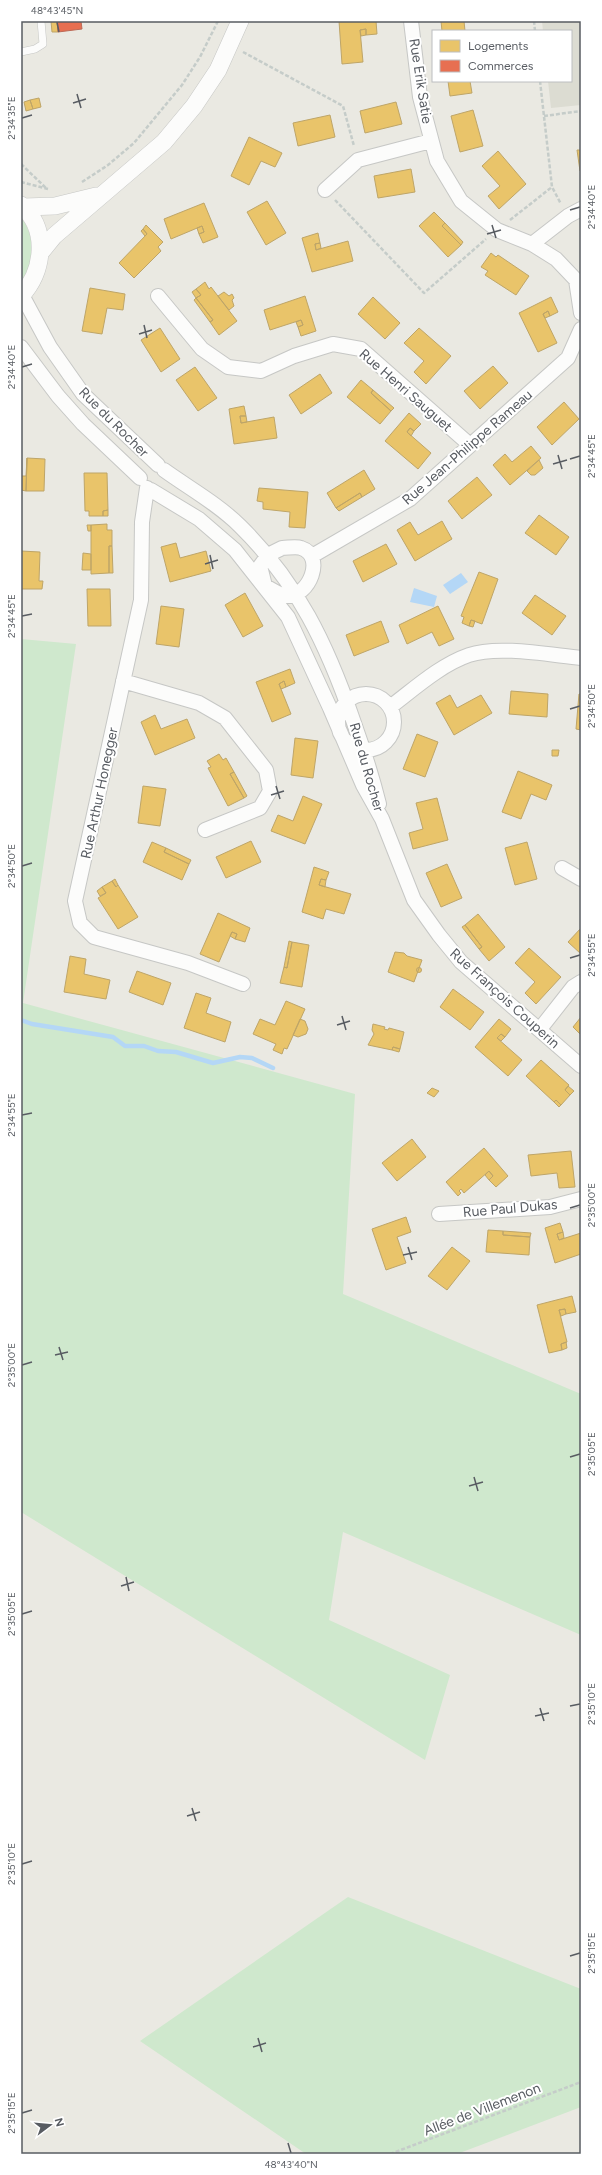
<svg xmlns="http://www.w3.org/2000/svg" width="602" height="2175" font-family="Figtree,sans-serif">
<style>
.education{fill:#dcdcd2}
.green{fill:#cfe8cd}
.water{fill:#b4d7f6}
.homes{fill:#e9c46a;stroke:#bea568}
.shops{fill:#e76f51;stroke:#bc6956}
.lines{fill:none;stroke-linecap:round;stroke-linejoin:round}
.stream{stroke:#b4d7f6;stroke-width:4.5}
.service-casing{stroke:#c6c7c5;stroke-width:8}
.minor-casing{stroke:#c6c7c5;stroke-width:16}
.tertiary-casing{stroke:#c6c7c5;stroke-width:18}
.path{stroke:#c5ccc9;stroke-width:2.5;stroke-dasharray:4 2;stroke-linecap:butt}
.service{stroke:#fcfcfb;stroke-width:7}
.minor{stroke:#fcfcfb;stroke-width:14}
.tertiary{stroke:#fcfcfb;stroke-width:17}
.ticks{fill:none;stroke:#585c62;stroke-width:1.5}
.labels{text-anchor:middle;stroke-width:4;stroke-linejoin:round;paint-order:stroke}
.street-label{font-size:14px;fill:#585c62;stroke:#fff}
.neatline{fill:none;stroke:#585c62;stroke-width:1.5}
.ticks-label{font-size:10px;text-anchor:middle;fill:#585c62}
</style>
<rect width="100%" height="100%" fill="#eae9e2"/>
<path class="education" d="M542,21H581V105L551,108L548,81H571V31H543Z"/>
<path class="green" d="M21,217C35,235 36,263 21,281Z
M21,639L76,644L23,1003L355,1094L343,1294L581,1394V1635L343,1532L329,1620L450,1675L425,1760L21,1512Z
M348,1897L581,1989V2107L457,2154H306L140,2041Z"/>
<path class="water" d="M461,573L468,582L450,594L443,585Z
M414,588L437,596L434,607L410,602Z"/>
<path class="homes" d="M51,21H57L58,32H52Z
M339,21H376L377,34L366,35V29L360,30L363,62L342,64Z
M441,21H464L465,31H442Z
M366,29V35L361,36L360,30Z
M448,81H470L472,93L450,96Z
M39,98L41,107L33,109L30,100Z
M30,100L33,109L26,111L24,102Z
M396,102L402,124L365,133L360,111Z
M473,110L483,146L460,152L451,116Z
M330,115L335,137L298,146L293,123Z
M249,137L282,153L275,167L261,161L249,185L231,176Z
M577,150H581V171H580Z
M498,151L526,184L499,209L488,196L500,186L482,166Z
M411,169L415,192L378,198L374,176Z
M267,201L286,233L266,245L247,212Z
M204,203L218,237L203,243L199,234L204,232L202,226L171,239L164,219Z
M434,212L445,223L442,226L461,245L448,257L419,226Z
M445,223L463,242L461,245L442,226Z
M146,225L163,242L158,247L161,251L134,278L119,263L147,234L143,229Z
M202,226L204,232L199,234L197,228Z
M143,229L147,234L145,236L141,231Z
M318,233L320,243L315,244L316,250L348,241L353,261L312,272L302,238Z
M320,243L321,248L316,250L315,244Z
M491,253L496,257L498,255L529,276L516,295L485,275L488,271L481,267Z
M205,282L209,289L211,287L237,321L219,335L210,322L213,320L196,298L201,295L196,289Z
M90,288L125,294L123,310L107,308L102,334L82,331Z
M196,289L201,295L196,298L192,292Z
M224,292L229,296L232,294L234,298L232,300L234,306L229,310L218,296Z
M305,296L316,331L301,336L298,327L303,325L301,320L270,330L264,310Z
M373,297L400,323L385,339L358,314Z
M551,297L558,312L550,316L548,311L543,314L557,343L538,352L519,313Z
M196,298L213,320L210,322L194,300Z
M548,311L550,316L545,318L543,314Z
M301,320L303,325L298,327L296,322Z
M160,328L180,359L161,372L141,340Z
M419,328L451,356L426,384L414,372L424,361L404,343Z
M493,366L508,383L480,409L464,391Z
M195,367L217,398L198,411L176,380Z
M320,374L332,393L301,414L289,395Z
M361,380L373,390L371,393L391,411L380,424L347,397Z
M373,390L394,408L391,411L371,393Z
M564,402L579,419L552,445L537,427Z
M244,406L246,416H240L241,423L274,417L277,438L234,444L229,409Z
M409,413L421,424L414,431L410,428L407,432L431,453L418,469L385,441Z
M240,416H246L247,422L241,423Z
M410,428L414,431L411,436L407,432Z
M531,446L541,458L510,485L493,465L505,454L512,462Z
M27,458L26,491L21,490V476H26Z
M27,458L45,459L44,491H26Z
M539,460L543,468L535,475H531L527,471Z
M364,470L375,489L362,497L360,493L336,508L327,493Z
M84,473H107L108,510L103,511V516H89V511H85Z
M477,477L492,495L462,519L448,501Z
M259,488L308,492L305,528L289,527L290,512L263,509V502L257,501Z
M360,493L362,497L339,511L336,508Z
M108,510V516H103V511Z
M539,515L569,537L556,555L525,533Z
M442,521L452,539L415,561L397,530L410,522L418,535Z
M107,524V530H112V546H109V573L91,574V525Z
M87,525H91V531H88Z
M176,543L180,558L206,551L211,571L170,582L161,547Z
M386,544L397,564L363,582L353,561Z
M109,546H112L113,573H109Z
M21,551L40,552L39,581H43L42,589H21Z
M83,553L91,554V570H82Z
M479,572L498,579L482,624L471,620L469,626L462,623L464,617L461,616Z
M87,589H110L111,626H88Z
M245,593L263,626L243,637L225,605Z
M535,595L566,616L552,635L522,613Z
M161,606L184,609L179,647L156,644Z
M438,606L454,639L439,646L432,632L407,644L399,625Z
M471,620L475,621L473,627L469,626Z
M381,621L389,642L354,656L346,635Z
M290,669L295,683L286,687L284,681L279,684L291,714L272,722L256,682Z
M284,681L286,687L281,689L279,684Z
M511,691L548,694L547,717L509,714Z
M579,694H581V730L576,729Z
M450,695L457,708L481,695L492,713L454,735L436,703Z
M155,715L161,729L187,719L195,738L155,755L141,722Z
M417,734L438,742L425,777L403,769Z
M295,738L318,741L313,778L291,775Z
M552,750H559L558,756H552Z
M219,754L223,760L226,758L234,772L230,774L244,798L228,806L208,768L211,767L207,761Z
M518,771L552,785L546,800L531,794L521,819L502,812Z
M234,772L247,796L244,798L230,774Z
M143,786L166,789L160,826L138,823Z
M303,796L322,804L305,844L271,831L278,815L293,821Z
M437,798L448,840L413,849L409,833L423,829L416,803Z
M251,841L261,862L226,878L216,857Z
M152,842L166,848L164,852L189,864L182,880L143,862Z
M527,842L537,879L515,885L505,848Z
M166,848L191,860L189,864L164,852Z
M447,864L462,898L441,907L426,873Z
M314,867L329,872L326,880L321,879L319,885L351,894L344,914L326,909L323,919L302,912Z
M115,879L118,885L116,887L112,881Z
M321,879L326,880L325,887L319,885Z
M112,881L116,887L118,885L138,917L118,929L98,898L106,893L102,887Z
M102,887L106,893L100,896L97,891Z
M218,913L250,928L245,942L235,939L237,934L232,932L219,962L200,954Z
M478,914L505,947L489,961L479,949L482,947L465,925Z
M465,925L482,947L479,949L462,927Z
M581,928V954L568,942Z
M232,932L237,934L235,939L230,936Z
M289,941L292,942L287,968L284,967Z
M292,942L309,945L302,987L280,983L284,967L287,968Z
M529,948L561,977L536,1004L525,993L535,982L515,963Z
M395,952L404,953L407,956L422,960L414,982L388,972Z
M70,956L86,959L84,974L110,980L106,999L64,992Z
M416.5 970a2.5 2.5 0 1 1 5 0a2.5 2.5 0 1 1-5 0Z
M137,971L171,983L163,1005L129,992Z
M453,989L484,1012L470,1030L440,1007Z
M196,993L211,998L206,1013L231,1022L225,1042L184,1028Z
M286,1001L305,1009L287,1049L284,1048L282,1054L273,1050L276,1044L253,1034L260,1019L275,1025Z
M581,1017V1035L573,1027Z
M300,1019L305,1021L308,1029L306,1034L298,1037L293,1035Z
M499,1019L511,1029L505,1037L501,1034L497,1038L522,1060L508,1076L475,1047Z
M373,1024L385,1027L384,1029L388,1030L389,1028L404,1032L400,1049L393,1047L392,1050L368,1045L374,1034L372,1030Z
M501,1034L505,1037L501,1041L497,1038Z
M393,1047L400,1049L399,1052L392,1050Z
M541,1060L569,1085L565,1090L570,1095L561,1105L556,1100L554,1102L526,1076Z
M568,1086L574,1091L570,1095L565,1090Z
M432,1088L439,1091L434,1097L427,1093Z
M556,1100L561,1105L559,1107L554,1102Z
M412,1139L426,1157L397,1181L382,1163Z
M484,1148L508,1176L496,1187L489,1180L493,1176L489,1171L464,1193L461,1189L459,1191L461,1193L458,1196L446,1182Z
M571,1151L575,1187L559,1188L557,1173L531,1176L528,1155Z
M489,1171L493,1176L489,1180L485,1175Z
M406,1217L411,1232L397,1237L406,1263L386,1270L372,1229Z
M560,1223L563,1232L557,1234L559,1240L581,1233V1254L555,1263L545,1228Z
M488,1230L503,1231V1235L530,1237L529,1255L486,1252Z
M503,1231L531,1233L530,1237L503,1235Z
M563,1232L564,1238L559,1240L557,1234Z
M452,1247L470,1261L447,1290L428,1276Z
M572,1296L576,1312L566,1314L565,1309L559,1310L567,1342L561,1344L562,1350L549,1353L537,1305Z
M565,1309L566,1314L561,1316L559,1310Z
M566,1342L567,1348L562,1350L561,1344Z"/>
<path class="shops" d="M57,21H81L82,29L58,32Z"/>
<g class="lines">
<path class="stream" d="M21,1020L32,1024L113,1037L125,1046H144L158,1051L176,1052L213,1063L240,1057L252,1058L273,1068"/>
<g class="service-casing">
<path id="service" d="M21,52L35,49L43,44L41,21"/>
</g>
<g class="minor-casing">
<path id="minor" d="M411,21L420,97L437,161L461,201L497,230L532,244L556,259L576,280L581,313
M325,190L358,160L431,141
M532,244L568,216L581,209
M22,295L50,347L83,394L158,465
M158,296L202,349L228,367L261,371L294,356L333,344L361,349L470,445
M21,347L58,396L83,424L140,478
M164,470C189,488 218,504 240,526C298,583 327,645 353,720C363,748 372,776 379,804
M147,488L142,522L141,600L75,901L80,923L94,937L188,963L243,984
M151,490L199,519L235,550L288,617L330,708L363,785L382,819L414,900L439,935L461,962L581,1066
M282,548C288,548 296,546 301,548C326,556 309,597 287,596C281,596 271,589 265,586L260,566L268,555Z
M312,556L410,499L568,358L581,329
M123,681L199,703L225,718L266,770L270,791L260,808L205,830
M338 722a28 28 0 1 1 56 0a28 28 0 1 1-56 0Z
M390,707C414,689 440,665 469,655C498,645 550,655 581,658
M562,868L581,879
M540,1029L573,987L581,982
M439,1214L550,1207L581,1199"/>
</g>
<g class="tertiary-casing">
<path id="tertiary" d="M21,205C49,229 44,271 21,296
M24,207L55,206L96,196
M41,252L54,236L164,142L194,106L218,70L240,21"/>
</g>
<path class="path" d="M534,21L535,31
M243,52L343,106L354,146
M540,81L552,187L561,204
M544,116L581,111
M21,164L46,188
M21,182L48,189
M82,182L108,165L134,143L182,85L200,57L218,21
M335,200L424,293L486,239
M510,220L552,187
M390,2154L581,2082"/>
<use href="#service" class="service"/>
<use href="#minor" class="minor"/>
<use href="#tertiary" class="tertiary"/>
</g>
<path class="ticks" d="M57,22L59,32M77,94L81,108M73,103L86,99M22,118L32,115M570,210L580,207M492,225L496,238M487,234L501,230M144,325L147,338M139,334L152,330M22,367L32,364M558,455L562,469M570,459L580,456M553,464L567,460M210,555L213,569M205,564L218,560M22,616L32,614M570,709L580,706M276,786L280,799M271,795L284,791M22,866L32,863M570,958L580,955M342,1016L346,1030M337,1025L350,1021M22,1115L32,1113M570,1208L580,1205M408,1247L412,1260M403,1255L417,1252M59,1347L63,1360M55,1355L68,1352M22,1365L32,1362M570,1457L580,1454M474,1477L478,1491M469,1486L483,1482M126,1577L129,1591M121,1586L134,1582M22,1614L32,1611M570,1706L580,1704M540,1708L544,1721M535,1716L549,1713M192,1808L196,1821M187,1816L200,1812M22,1864L32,1861M570,1956L580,1953M258,2038L262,2052M253,2047L266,2043M22,2113L32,2110M288,2143L291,2153"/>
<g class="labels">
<g class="street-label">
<text transform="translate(421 81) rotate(81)" y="5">Rue Erik Satie</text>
<text transform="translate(406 390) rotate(41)" y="5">Rue Henri Sauguet</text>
<text transform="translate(114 422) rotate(45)" y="5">Rue du Rocher</text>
<text transform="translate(467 447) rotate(-41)" y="5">Rue Jean-Philippe Rameau</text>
<text transform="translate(367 767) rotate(74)" y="5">Rue du Rocher</text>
<text transform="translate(99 793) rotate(-78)" y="5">Rue Arthur Honegger</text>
<text transform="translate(505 998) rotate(42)" y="5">Rue François Couperin</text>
<text transform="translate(510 1208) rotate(-5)" y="5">Rue Paul Dukas</text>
<text transform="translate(482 2109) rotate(-21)" y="5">Allée de Villemenon</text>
</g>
</g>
<rect width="602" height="2175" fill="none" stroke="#ffffff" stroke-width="44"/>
<rect x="432" y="30" width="140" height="52" fill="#ffffff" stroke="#bcbec0"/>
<rect x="440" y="40" width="20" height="12" fill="#e9c46a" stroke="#bcbec0"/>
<text x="468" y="50" font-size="12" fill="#585c62">Logements</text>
<rect x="440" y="60" width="20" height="12" fill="#e76f51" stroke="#bcbec0"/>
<text x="468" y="70" font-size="12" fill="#585c62">Commerces</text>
<g transform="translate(50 2125) rotate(74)" stroke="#ffffff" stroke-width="3" paint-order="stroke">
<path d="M0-3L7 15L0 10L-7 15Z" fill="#585c62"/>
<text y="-6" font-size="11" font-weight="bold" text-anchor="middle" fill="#585c62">N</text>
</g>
<rect x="22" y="22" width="558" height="2131" class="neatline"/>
<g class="ticks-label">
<text x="57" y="14">48°43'45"N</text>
<text transform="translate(11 118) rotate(-90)" y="4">2°34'35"E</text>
<text transform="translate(591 207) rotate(-90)" y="4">2°34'40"E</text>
<text transform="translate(11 367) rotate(-90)" y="4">2°34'40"E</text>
<text transform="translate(591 456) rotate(-90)" y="4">2°34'45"E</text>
<text transform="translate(11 616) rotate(-90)" y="4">2°34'45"E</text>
<text transform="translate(591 706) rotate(-90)" y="4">2°34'50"E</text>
<text transform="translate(11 866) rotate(-90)" y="4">2°34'50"E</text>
<text transform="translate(591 955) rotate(-90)" y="4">2°34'55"E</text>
<text transform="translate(11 1115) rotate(-90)" y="4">2°34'55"E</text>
<text transform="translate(591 1205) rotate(-90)" y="4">2°35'00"E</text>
<text transform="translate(11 1365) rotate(-90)" y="4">2°35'00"E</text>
<text transform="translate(591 1454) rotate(-90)" y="4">2°35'05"E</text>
<text transform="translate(11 1614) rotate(-90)" y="4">2°35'05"E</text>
<text transform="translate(591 1704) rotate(-90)" y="4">2°35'10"E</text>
<text transform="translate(11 1864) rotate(-90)" y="4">2°35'10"E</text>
<text transform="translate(591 1953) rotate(-90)" y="4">2°35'15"E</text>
<text transform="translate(11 2113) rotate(-90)" y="4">2°35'15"E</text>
<text x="291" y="2168">48°43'40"N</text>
</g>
</svg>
